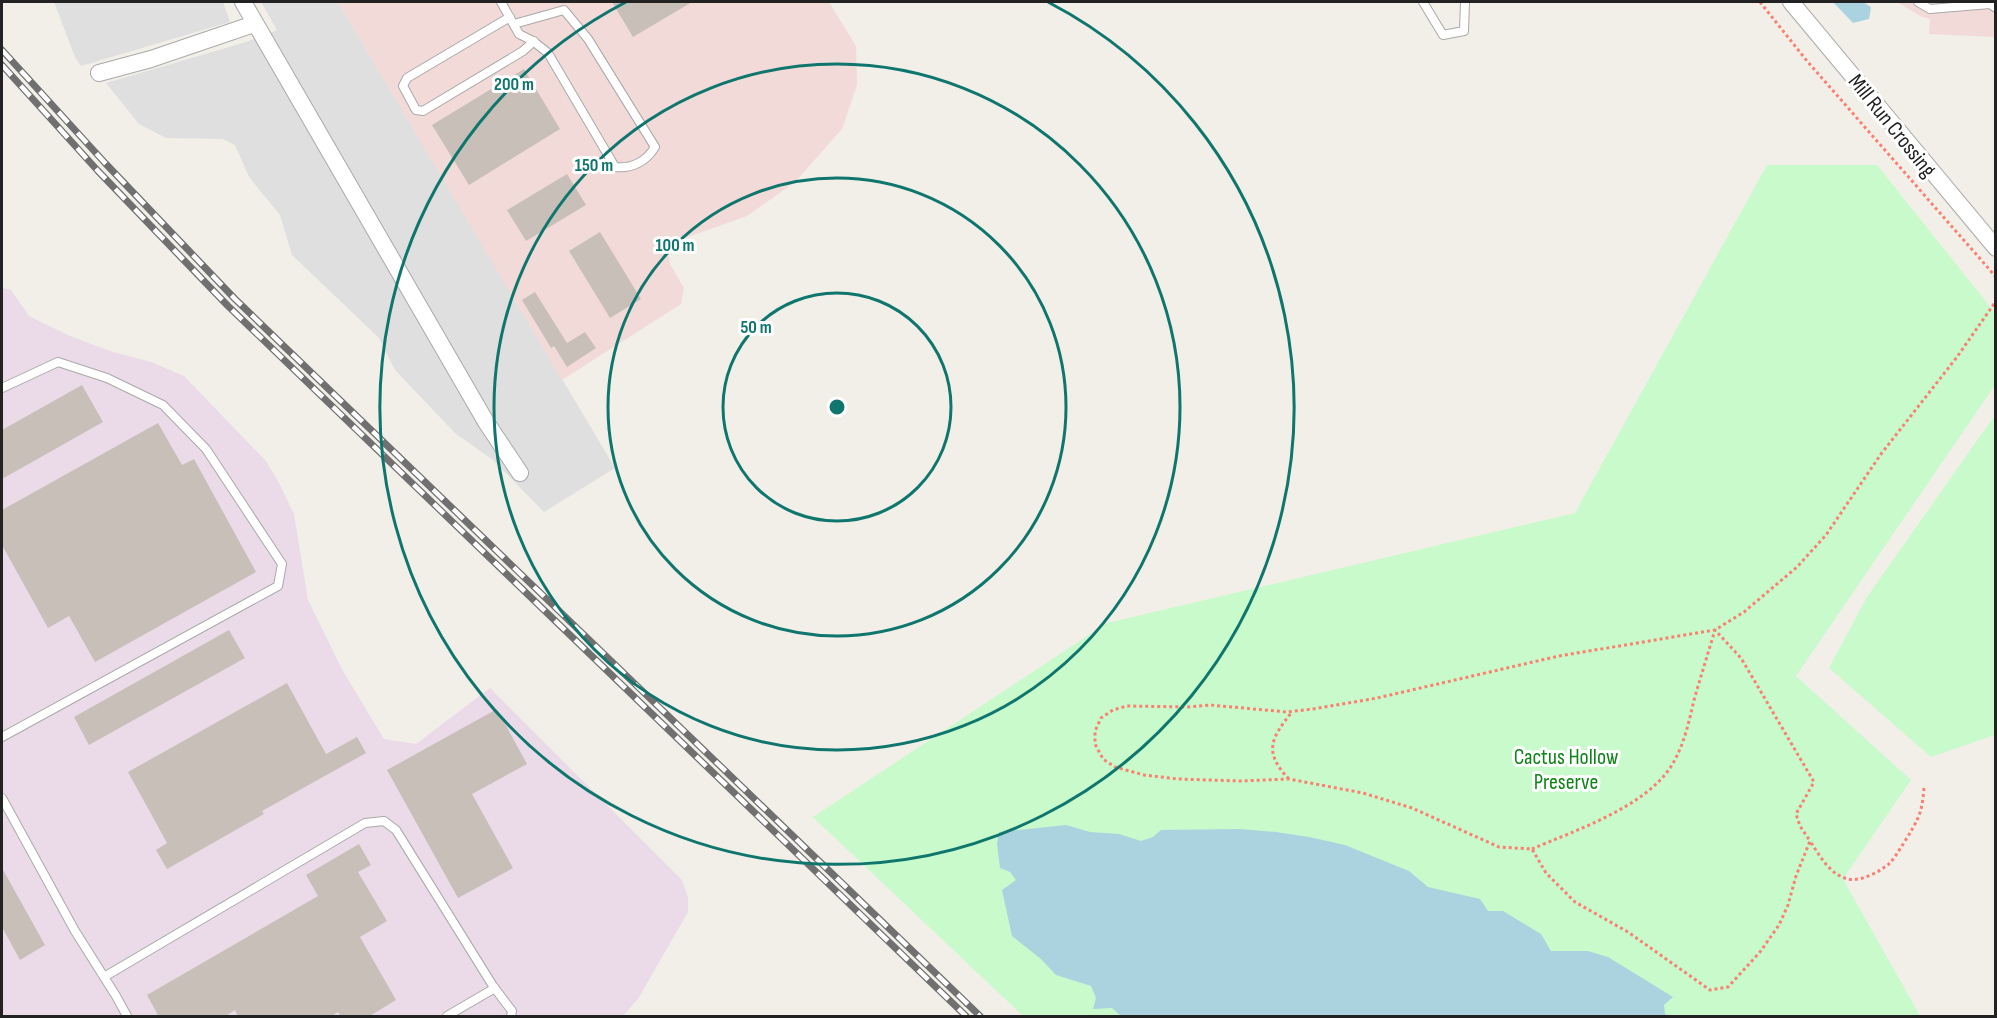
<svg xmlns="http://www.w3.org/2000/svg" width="1997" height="1018" font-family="'Sofia Sans Condensed',sans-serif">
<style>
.residential{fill:#e0dfdf}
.commercial{fill:#f2dad9}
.industrial{fill:#ebdbe8}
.park{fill:#c8facc}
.water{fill:#aad3df}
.building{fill:#c7bfb8}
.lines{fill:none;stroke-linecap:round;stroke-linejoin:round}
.lane-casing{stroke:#a9a9a9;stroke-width:10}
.street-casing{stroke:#a9a9a9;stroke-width:18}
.path{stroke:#fa8072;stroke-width:3;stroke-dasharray:3 3;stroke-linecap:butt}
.lane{stroke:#fff;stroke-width:8}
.street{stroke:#fff;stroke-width:16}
.rail-casing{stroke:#707070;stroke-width:7}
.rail{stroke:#fff;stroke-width:4.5;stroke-dasharray:14;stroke-linecap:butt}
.ring{fill:none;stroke:#0f766e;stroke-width:3}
.labels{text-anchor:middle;stroke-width:6;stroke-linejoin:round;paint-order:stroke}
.street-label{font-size:22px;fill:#222;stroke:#fff}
.park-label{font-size:22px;fill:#0c8416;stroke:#fff}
.centre{fill:#0f766e;stroke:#fff;stroke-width:3}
.ring-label{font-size:18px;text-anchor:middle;font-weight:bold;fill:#0f766e;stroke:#fff;stroke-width:6;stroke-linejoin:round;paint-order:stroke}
</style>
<rect width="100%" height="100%" fill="#f2efe9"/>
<path class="residential" d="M54,2H223L230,22L81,66L75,57Z
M261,2H338L615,468L544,512L493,460L455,433L395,370L379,338L292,255L280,215L249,177L235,145L223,139L166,138L139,124L106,83L246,42L277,30Z"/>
<path class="commercial" d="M338,2H829L856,46L857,85L842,129L795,182L747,216L679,240L669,253L670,264L684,288L681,304L562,380Z
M1897,2H1995V37L1929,34L1930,19L1922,17Z"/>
<path class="industrial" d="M2,288L11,290L29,316L70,336L110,351L151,362L184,376L266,461L279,483L294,514L308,600L343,671L384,739L416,744L490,688L682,880L688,897V912L638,999L623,1016H2Z"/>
<path class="park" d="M1767,165H1877L1995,313V385L1796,676L1911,780L1843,879L1920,1016H1023L813,817L1107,623L1575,513Z
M1995,415V735L1931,757L1829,668L1867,597Z"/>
<path class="water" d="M1833,2H1863L1871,7L1869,19L1853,23Z
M1066,825L1090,832L1119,834L1141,841L1153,837L1161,830L1240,829L1276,832L1309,837L1345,845L1409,871L1428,887L1480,899L1488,911H1503L1541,934L1551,951H1588L1608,957L1673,997L1664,1005L1665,1014L1670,1016H1121L1112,1008L1093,1009L1096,998L1091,986L1056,975L1041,959L1012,936L1002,890L1016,880L1010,872L1000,868L997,844L999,832Z"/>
<path class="building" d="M612,2H692L633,37Z
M524,69L560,129L469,185L432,125Z
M567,174L586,205L526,241L507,210Z
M600,232L641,299L610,318L569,251Z
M535,292L567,343L585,332L596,348L567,367L554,346L551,348L522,300Z
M82,385L103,422L2,479V430Z
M158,423L182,465L194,459L256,572L95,662L69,616L48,628L2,545V510Z
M229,630L245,658L89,745L74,717Z
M287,683L326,754L357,737L366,753L262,811L264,814L167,869L156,850L167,843L128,772Z
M497,709L527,764L472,794L513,868L458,898L387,770Z
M359,844L371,865L358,872L387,921L360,937L396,1000L368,1017H341L338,1012L330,1017H238L235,1010L224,1017H159L147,995L318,896L306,875Z
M2,868L45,945L20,960L2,927Z"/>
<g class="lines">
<g class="lane-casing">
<path id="lane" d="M501,2L519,34L533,41L548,53L615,167C631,169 646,162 655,147L588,39L564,10L514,24
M1423,2L1443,35L1464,31L1465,2
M1918,2L1930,9L1990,4L1996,8
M510,17L407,78L403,86L416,110L423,111L523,51L534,41
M2,388L58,362L107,378L163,405L206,449L282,564L278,586L2,737
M2,798L75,931L116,996L127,1016
M104,977L365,823L384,821L396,830L493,986L512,1011L511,1016
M447,1016L495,988"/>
</g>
<g class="street-casing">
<path id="street" d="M243,2L486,422L520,473
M1791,2L1996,248
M99,73L151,59L254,24"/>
</g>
<path class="path" d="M1760,2L1807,61L1996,277
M1289,779C1263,752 1271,738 1292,712
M1924,788C1923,799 1922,810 1917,820C1914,827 1895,858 1890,863C1881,871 1861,882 1848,879C1830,875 1820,856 1810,841L1796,876L1788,905L1779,925L1760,952L1728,987L1710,990L1628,932L1575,902L1546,873L1532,849L1499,847L1412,808L1363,793L1289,779L1241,781L1178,779L1144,775L1115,767L1103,759L1095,744V731L1101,718L1113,710L1127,706L1187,707L1210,705L1287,712L1313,709L1377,698L1559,656L1715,630L1744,612L1797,567L1826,535L1881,454L1957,357L1996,301
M1532,849C1576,830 1646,807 1672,765C1684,745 1689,722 1694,700C1701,676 1708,653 1715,630L1741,658L1814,782L1796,814L1800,826L1810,841"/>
<use href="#lane" class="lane"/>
<use href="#street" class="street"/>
<g class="rail-casing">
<path id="rail" d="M2,50L106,164L235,299L980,1016
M2,65L98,171L228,306L966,1016"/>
</g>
<use href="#rail" class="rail"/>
</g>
<g class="ring">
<circle cx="837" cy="407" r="114"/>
<circle cx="837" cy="407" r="229"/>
<circle cx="837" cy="407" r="343"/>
<path d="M1048 2A457 457 0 1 1 626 2"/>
</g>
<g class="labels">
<g class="street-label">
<text transform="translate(1893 125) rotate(51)" y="8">Mill Run Crossing</text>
</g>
<g class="park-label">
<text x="1566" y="764">Cactus Hollow<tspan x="1566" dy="25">Preserve</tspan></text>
</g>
</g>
<circle cx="837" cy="407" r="9" class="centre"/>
<g class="ring-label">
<text x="514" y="90">200 m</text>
<text x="594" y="171">150 m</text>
<text x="675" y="251">100 m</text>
<text x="756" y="333">50 m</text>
</g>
<rect width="1997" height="1018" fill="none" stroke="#222222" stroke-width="6"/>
</svg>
